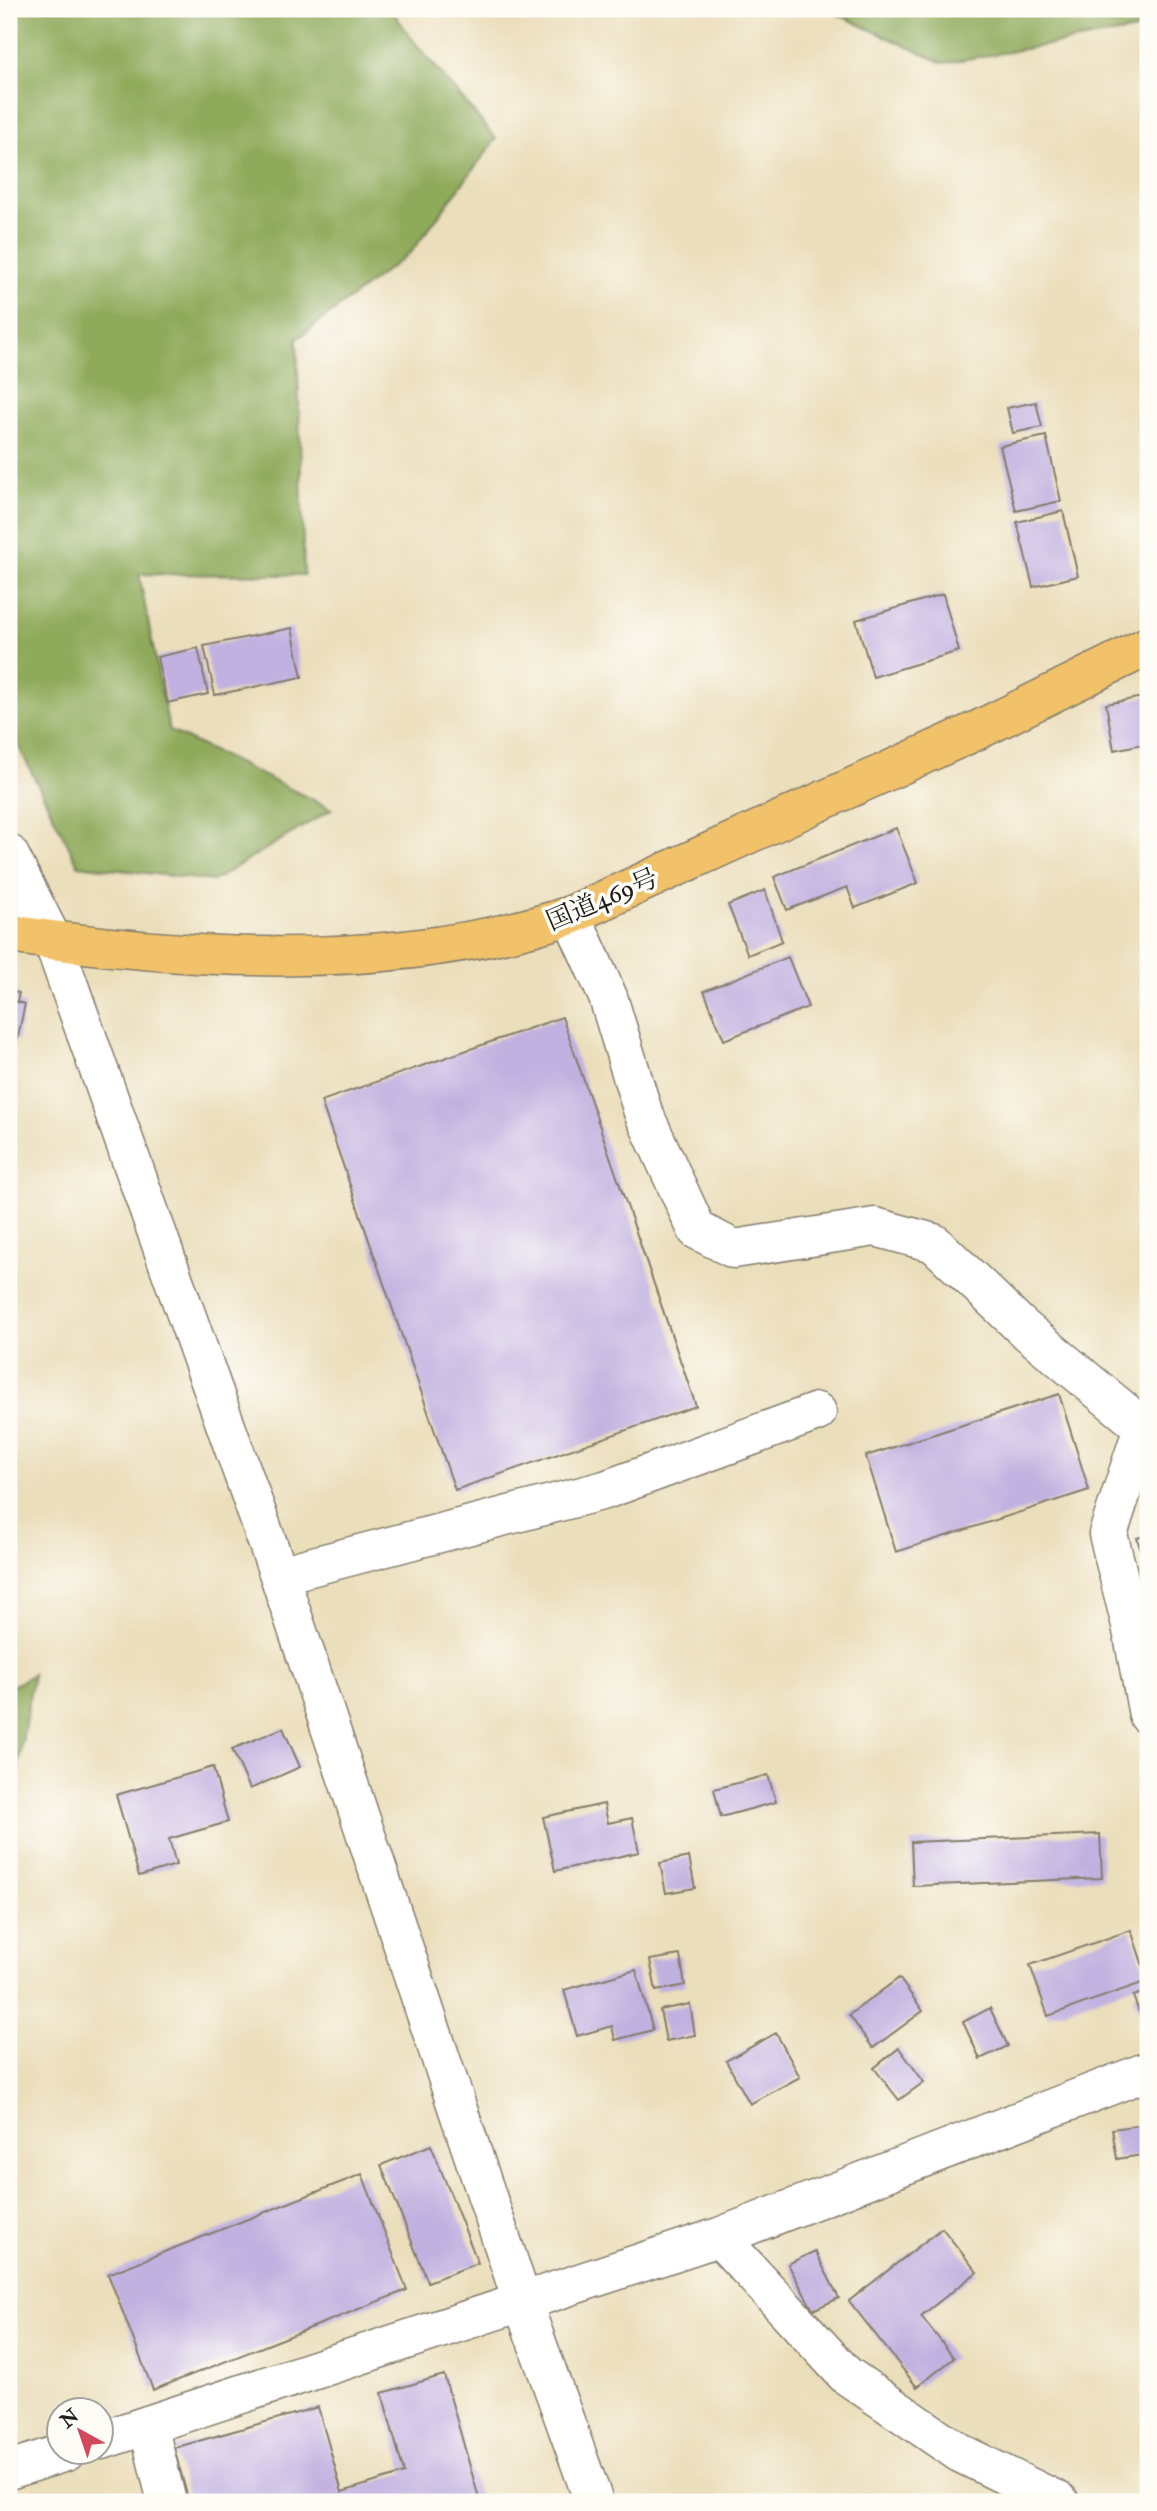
<svg xmlns="http://www.w3.org/2000/svg" width="1157" height="2511" font-family="'IM FELL Double Pica','Noto Serif JP',serif">
<style>
.forest{fill:#90aa5c;stroke:#56633c;stroke-width:2}
.building{fill:#c1b1e0}
.lines{fill:none;stroke-linecap:round;stroke-linejoin:round}
.minor-casing{stroke:#847d6c;stroke-width:41}
.highway-casing{stroke:#847d6c;stroke-width:41}
.minor{stroke:#fff;stroke-width:38}
.highway{stroke:#f2c26a;stroke-width:38}
.labels{text-anchor:middle;stroke-width:7;stroke-linejoin:round;paint-order:stroke}
.street-label{font-size:26px;fill:#1c1c1c;stroke:#fdfcf7}
</style>
<rect width="100%" height="100%" fill="#fdfcf7"/>
<filter id="ink" filterUnits="userSpaceOnUse"><feTurbulence type="fractalNoise" baseFrequency=".0143" numOctaves="2"/><feDisplacementMap in="SourceGraphic" scale="14" xChannelSelector="R" yChannelSelector="G"/><feConvolveMatrix kernelMatrix="1 2 1 2 8 2 1 2 1" color-interpolation-filters="sRGB"/></filter>
<filter id="wash" filterUnits="userSpaceOnUse"><feTurbulence type="fractalNoise" baseFrequency=".00686" numOctaves="4" result="noise"/><feDisplacementMap in="SourceGraphic" scale="28" xChannelSelector="R" yChannelSelector="G"/><feGaussianBlur stdDeviation="1.57" result="paint"/><feColorMatrix in="noise" values="0 0 0 0 0 0 0 0 0 0 0 0 0 0 0 0 0 1.4 0 .05"/><feComposite in="paint" operator="in"/></filter>
<g filter="url(#wash)">
<rect width="100%" height="100%" fill="#ebdebb"/>
<path class="forest" d="M9,9H391L412,39L496,139L412,251L297,339L304,575L139,574L169,730L332,809L213,881L78,865L9,727Z
M826,9H1148V28L943,63Z
M33,1674L9,1824V1688Z"/>
<g id="blocks">
<path class="building" d="M1036,402L1042,427L1013,433L1007,408Z
M1046,436L1061,501L1016,511L1000,446Z
M1063,511L1078,576L1033,587L1017,522Z
M943,594L959,651L873,677L856,620Z
M292,628L302,677L215,695L204,646Z
M198,648L208,694L167,703L157,657Z
M1148,696V743L1114,750L1106,704Z
M896,828L918,883L855,908L847,887L787,910L774,877Z
M765,890L782,941L748,955L728,905Z
M788,957L808,1007L724,1040L704,991Z
M9,991L19,993L17,1002L25,1004L17,1041L9,1039Z
M562,1017L696,1406L455,1490L321,1101Z
M1059,1394L1089,1490L896,1552L866,1456Z
M1148,1535V1573L1137,1538Z
M283,1728L300,1767L250,1789L232,1749Z
M213,1767L228,1822L169,1839L176,1865L139,1876L116,1795Z
M768,1775L776,1802L721,1817L714,1789Z
M604,1804L608,1823L632,1818L639,1852L555,1871L543,1817Z
M1100,1834L1102,1878L913,1886L911,1842Z
M689,1857L695,1888L666,1893L660,1863Z
M1131,1930L1148,1981L1048,2016L1030,1965Z
M680,1955L685,1985L656,1991L650,1960Z
M636,1970L653,2030L615,2040L612,2026L577,2036L564,1990Z
M899,1978L923,2011L873,2048L849,2015Z
M1148,1991V2035L1133,1996Z
M690,2004L695,2035L666,2041L660,2010Z
M990,2008L1008,2046L980,2059L963,2022Z
M776,2033L800,2077L750,2104L726,2061Z
M899,2048L924,2082L899,2100L874,2068Z
M1148,2124V2154L1117,2159L1112,2129Z
M431,2145L478,2263L428,2282L381,2165Z
M362,2174L407,2290L153,2390L108,2274Z
M942,2228L977,2272L921,2316L954,2358L917,2387L849,2301Z
M815,2251L839,2298L813,2310L788,2264Z
M444,2375L480,2502H189L174,2448L318,2407L342,2492L404,2473L382,2393Z"/>
</g>
</g>
<g filter="url(#ink)">
<use href="#blocks" fill-opacity="0" stroke="#847d6c" stroke-width="2"/>
<g class="lines">
<g class="minor-casing">
<path id="minor" d="M9,854L53,941L279,1575L522,2301L594,2502
M571,915L608,997L643,1112L697,1230L734,1249L875,1227L934,1243L1022,1327L1143,1427L1108,1534L1131,1625L1148,1715
M279,1575L605,1490L817,1412
M719,2237L846,2375L960,2453L1060,2502
M148,2425L167,2502
M102,2440L719,2237L1148,2071
M9,2470L66,2452"/>
</g>
<g class="highway-casing">
<path id="highway" d="M9,934C188,961 397,973 571,915L980,729L1148,646"/>
</g>
<use href="#minor" class="minor"/>
<use href="#highway" class="highway"/>
</g>
</g>
<g class="labels">
<g class="street-label">
<text transform="translate(602 899) rotate(-23)" y="9">国道469号</text>
</g>
</g>
<rect width="1157" height="2511" fill="none" stroke="#fdfcf7" stroke-width="35"/>
<g transform="translate(80 2431) rotate(320)"><circle r="33" fill="#fdfcf7" stroke="#a3a29f" stroke-width="2"/>
<path d="M0-5L12 26L0 18L-12 26Z" fill="#d1495b"/>
<text y="-10" font-size="19" font-weight="bold" text-anchor="middle" fill="#1c1c1c">N</text>
</g>
</svg>
